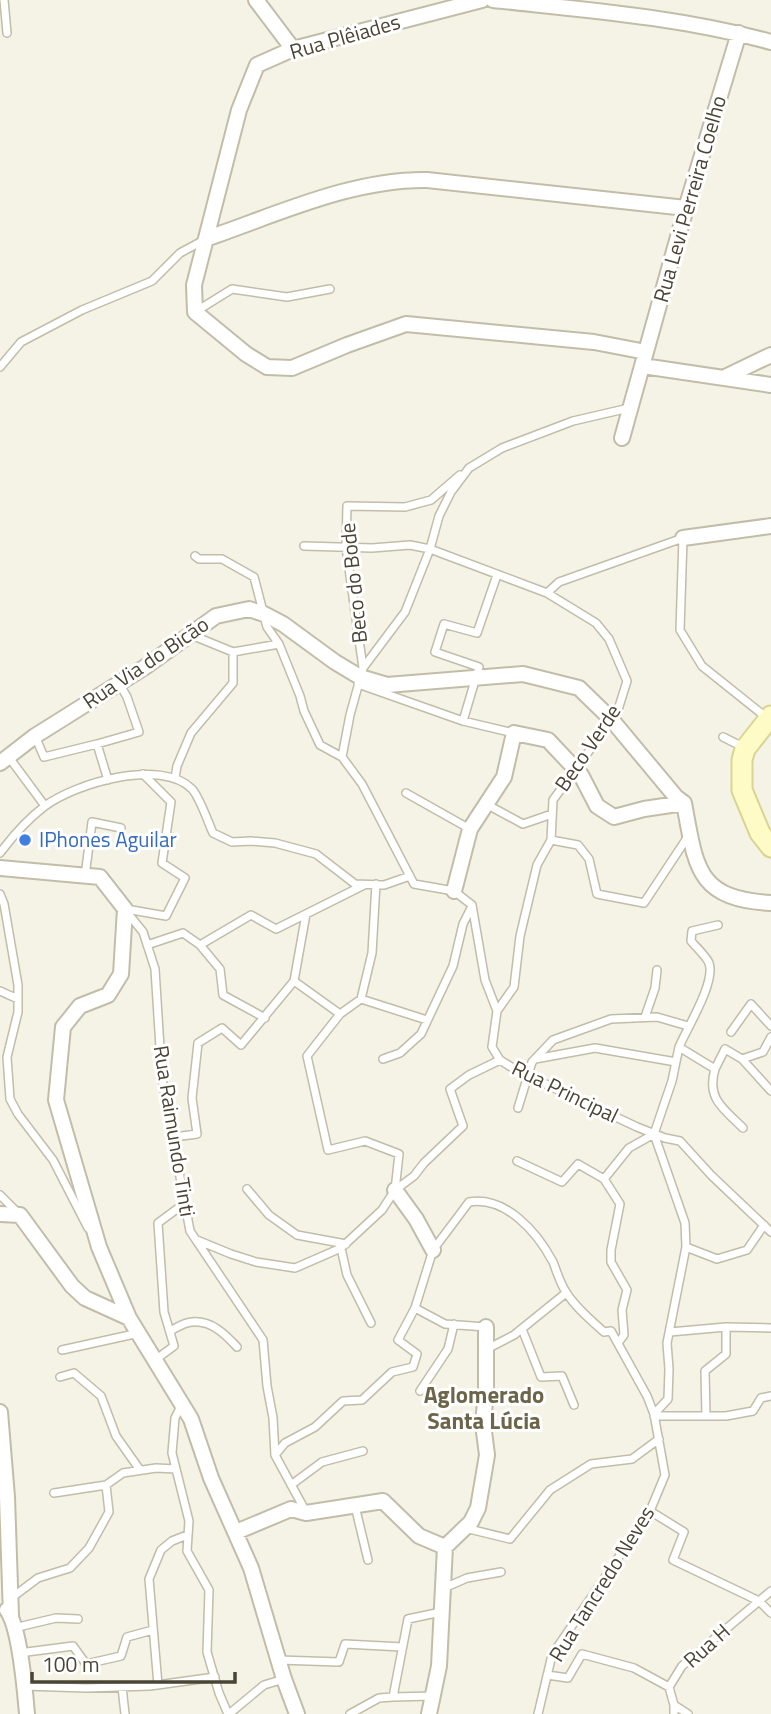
<svg xmlns="http://www.w3.org/2000/svg" width="771" height="1714" font-family="'Titillium Web',sans-serif">
<style>
.lines{fill:none;stroke-linecap:round;stroke-linejoin:round}
.lane-casing{stroke:#c2bda8;stroke-width:10}
.street-casing{stroke:#c2bda8;stroke-width:18}
.secondary-casing{stroke:#dad491;stroke-width:23}
.lane{stroke:#fff;stroke-width:7}
.street{stroke:#fff;stroke-width:14}
.secondary{stroke:#fffbc6;stroke-width:19}
.shop-dot{fill:#3f7fe0;stroke:#fff;stroke-width:2.5}
.labels{text-anchor:middle;stroke-width:6;stroke-linejoin:round;paint-order:stroke}
.street-label{font-size:21px;fill:#494434;stroke:#fff}
.shop-label{font-size:21px;fill:#366cbe;stroke:#fff;text-anchor:start}
.neighbourhood-label{font-size:23px;font-weight:bold;fill:#6d654a;stroke:#fff}
</style>
<rect width="100%" height="100%" fill="#f5f3e6"/>
<g class="lines">
<g class="lane-casing">
<path id="lane" d="M4,0L7,33
M195,312L232,289L287,297L330,289
M0,367L21,342L82,310L152,281L180,253L204,240
M629,408L573,421L502,448L469,468L451,492L439,516L430,549L405,612L363,668L350,715L342,757L362,784L414,884L454,891L472,905L485,980L497,1011L492,1047L500,1060L516,1070L637,1127L665,1138L680,1141L711,1175L771,1232
M304,546L372,548L410,545L430,549L547,593L559,582L683,538L680,630L702,666L767,718
M195,556L199,559H222L254,577L267,627L279,644L300,696L304,711L320,745L342,757
M189,634L233,652L279,644
M363,668L346,547L347,506L405,507L431,500L460,475
M358,684L463,721L514,733
M463,721L479,667L435,652L444,624L477,633L497,575
M35,736L44,757L97,744L108,780
M723,737L745,748
M97,744L139,732L127,697L119,683
M8,756L45,806
M175,778L177,766L191,733L233,683V652
M406,793L470,829
M486,804L523,824L552,814
M551,840L578,845L589,859L597,894L644,903L689,835
M0,853C12,837 29,818 45,806C76,783 161,758 192,789C200,798 208,822 213,833L232,842L251,841L275,843L316,854L355,884L384,885L410,876
M85,876L92,822L121,828
M376,884L372,953L361,999L340,1014L307,1056L328,1150L365,1141L399,1154L395,1190
M0,894L4,904L18,985V1012L7,1057L10,1099L18,1114L53,1160L88,1228
M126,909L166,916L185,878L162,863L171,802L143,774
M126,911L143,932L155,969L162,1079L190,1231L263,1340L267,1386L273,1418L275,1455L306,1512
M147,945L183,933L200,945L251,915L276,929L364,885
M200,945L220,969L223,995L265,1018
M294,981L340,1014
M0,991L18,999
M361,999L427,1020
M497,1011L514,987L520,936L537,865L551,840L553,800L617,713L627,681L609,639L596,623L547,593
M645,1017L655,988L657,970
M731,1032L751,1004L771,1026
M679,1047C687,1028 716,982 709,963C706,956 697,948 691,941L692,931L718,925
M383,1059L400,1053L421,1034L453,966L463,924L472,906
M535,1059L595,1048L676,1062
M742,1059L771,1091
M715,1069C706,1099 724,1109 743,1128
M518,1108L532,1062L553,1040L611,1019L657,1017L688,1026
M654,1134L672,1081L679,1047L715,1069L725,1049L742,1059L763,1052L771,1037
M174,1137L197,1134L192,1098L198,1043L222,1028L241,1045L294,981L306,914
M517,1161L562,1182L578,1164L604,1179
M247,1189L269,1215L297,1235L346,1244
M0,1195L17,1212
M197,1240L231,1254L256,1262L295,1268L341,1248L382,1210L395,1190L414,1176L424,1163L463,1126L450,1089L469,1075L500,1060
M686,1247L717,1259L747,1250L764,1225
M341,1248L347,1275L371,1323
M486,1327L445,1324L415,1308L433,1250L469,1202C506,1196 537,1232 553,1262C557,1272 560,1283 566,1292C575,1307 591,1320 604,1332L611,1331L647,1396L654,1414L665,1475L650,1511L552,1655L538,1714
M522,1329L541,1377L562,1376L574,1405
M170,1331C176,1328 185,1322 192,1322C211,1320 225,1334 237,1347
M670,1332L726,1327L771,1328
M618,1343L624,1335L622,1310L627,1290L611,1262V1250L620,1204L604,1179L629,1148L654,1134
M487,1349L514,1335L566,1293
M62,1350L139,1333
M155,1360L174,1346L164,1312L158,1223L185,1203
M60,1377L74,1373L101,1396L116,1436L140,1470
M420,1391L448,1349L454,1324
M182,1404L175,1418L172,1453L189,1521L187,1551L209,1590L207,1652L219,1693L228,1714
M654,1414L668,1399L669,1369L667,1343L686,1247L685,1223L654,1134
M654,1416H726L753,1411L761,1398L771,1396
M706,1416L705,1371L726,1354V1327
M275,1455L285,1443L315,1427L343,1401L362,1400L392,1372L413,1367L417,1354L398,1340L415,1308
M291,1485L322,1462L363,1451
M54,1493L106,1485L123,1473L156,1468L176,1469
M355,1506L368,1560
M650,1511L684,1532L673,1560L759,1601L771,1613
M465,1528L510,1539L550,1490L591,1464L632,1459L659,1439
M444,1588L467,1578L501,1572
M10,1599L38,1578L70,1568L89,1548L109,1512L106,1485
M14,1628L56,1618L78,1619
M19,1653L73,1646L86,1664L121,1656L127,1637L153,1630
M279,1660L339,1662L345,1644L402,1647
M547,1675L568,1678L582,1654L634,1668L669,1687
M158,1685L149,1579L161,1550L172,1541L187,1535
M25,1686L86,1688L150,1686L215,1677
M122,1687L125,1714
M432,1696L393,1697L408,1619L441,1612
M674,1705L688,1714
M229,1714L264,1685L284,1679
M350,1714L379,1698L393,1697
M674,1714V1705L669,1687L682,1666L771,1591"/>
</g>
<g class="street-casing">
<path id="street" d="M256,0L293,49
M482,0L293,49L257,65L239,110L194,285L195,312L246,354L267,367L292,368L347,345L406,324L594,342L646,352
M493,0C586,10 680,17 771,42
M208,238C278,214 352,179 427,180L686,208
M643,366L771,385
M725,377L771,355
M622,438L686,208L739,33
M683,538L771,526
M0,763L35,736L145,667L216,616L249,609L264,614L283,624L335,662L360,677L387,685L523,674L579,688L611,719L676,797L684,803C696,867 696,899 771,903
M0,868L100,877L125,909L121,974L108,995L80,1006L63,1027L56,1100L99,1247L129,1318L191,1419L211,1478L251,1568L284,1679L297,1714
M454,891L470,829L504,777L514,733L548,740L581,775L597,806L614,817L644,809L684,803
M395,1190L416,1219L433,1250
M0,1214L20,1215L72,1286L85,1298L129,1318
M0,1412L7,1497L11,1616
M236,1532L291,1509L306,1513L383,1501L419,1536L445,1547
M445,1547L471,1522L478,1508L487,1455L483,1424L486,1390V1327
M7,1610C20,1628 25,1691 27,1714
M429,1714L439,1666L445,1547"/>
</g>
<g class="secondary-casing">
<path id="secondary" d="M771,716L745,749L742,760V790L760,833L771,847"/>
</g>
<use href="#lane" class="lane"/>
<use href="#street" class="street"/>
<use href="#secondary" class="secondary"/>
</g>
<circle class="shop-dot" cx="25" cy="840" r="7"/>
<g class="labels">
<g class="street-label">
<text transform="translate(345 37) rotate(-16)" y="7">Rua Plêiades</text>
<text transform="translate(690 199) rotate(-74)" y="7">Rua Levi Perreira Coelho</text>
<text transform="translate(354 583) rotate(-96)" y="7">Beco do Bode</text>
<text transform="translate(146 663) rotate(-34)" y="7">Rua Via do Bicão</text>
<text transform="translate(588 748) rotate(-56)" y="7">Beco Verde</text>
<text transform="translate(565 1092) rotate(26)" y="7">Rua Principal</text>
<text transform="translate(174 1131) rotate(81)" y="7">Rua Raimundo Tinti</text>
<text transform="translate(602 1584) rotate(-58)" y="7">Rua Tancredo Neves</text>
<text transform="translate(707 1646) rotate(-42)" y="7">Rua H</text>
</g>
<g class="shop-label">
<text x="39" y="847">IPhones Aguilar</text>
</g>
<g class="neighbourhood-label">
<text x="484" y="1403">Aglomerado<tspan x="484" dy="26">Santa Lúcia</tspan></text>
</g>
</g>
<path d="M32 1672v10h203v-10" fill="none" stroke="#494434" stroke-width="3.5"/>
<text x="42" y="1672" font-size="21" fill="#494434" stroke="#ffffff" stroke-width="5" paint-order="stroke">100 m</text>
</svg>
